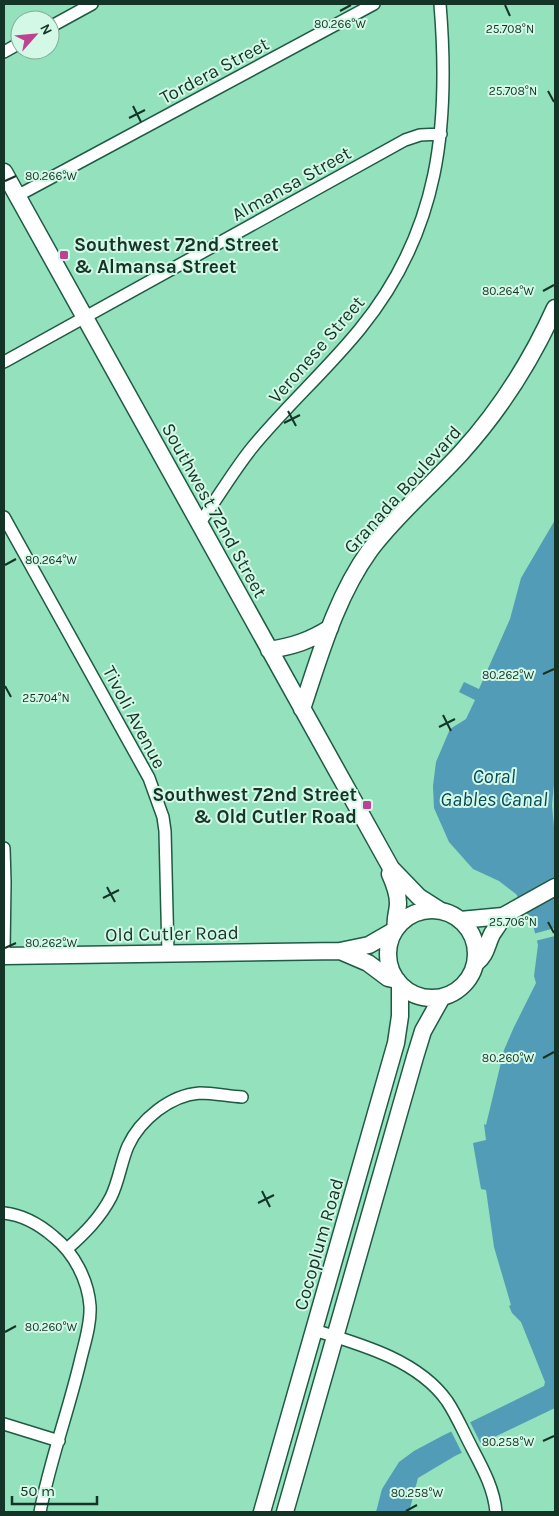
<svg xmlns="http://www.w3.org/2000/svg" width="559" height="1516" font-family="Karla,sans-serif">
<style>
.water{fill:#529cb7}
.pier{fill:#93e1bd}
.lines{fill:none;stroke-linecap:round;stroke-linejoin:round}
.street-casing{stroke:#1f5b44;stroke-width:14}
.secondary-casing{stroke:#1f5b44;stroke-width:19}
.street{stroke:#fff;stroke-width:11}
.secondary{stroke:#fff;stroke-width:16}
.ticks{fill:none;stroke:#143427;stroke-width:2}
.poi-dot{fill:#bd4292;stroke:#d3f8e6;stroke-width:2}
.labels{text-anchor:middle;stroke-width:4;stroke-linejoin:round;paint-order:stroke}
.street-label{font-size:19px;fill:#143427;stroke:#d3f8e6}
.poi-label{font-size:19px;font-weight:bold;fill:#143427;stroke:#d3f8e6;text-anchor:start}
.water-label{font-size:20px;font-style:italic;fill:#05485c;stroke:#d3f8e6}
.ticks-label{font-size:12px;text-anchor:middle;fill:#143427;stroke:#d3f8e6;stroke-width:4;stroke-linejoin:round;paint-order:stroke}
</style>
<rect width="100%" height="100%" fill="#93e1bd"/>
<path class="water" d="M555,520V774L552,805L555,838V1408L455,1456L418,1478L409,1512H376L382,1489L399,1462L414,1451L442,1436L544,1386L545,1382L521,1322L512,1313L509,1306L511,1305L494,1247L486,1190L481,1189L473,1143L486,1140L484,1124L486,1125L504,1050L514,1027L536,983L534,976L538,945L533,925L529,917L516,894L499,881L473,869L449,842L434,808L433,786L436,762L450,729L466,719L475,700L459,692L464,682L479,689L510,619L521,578Z"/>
<path class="pier" d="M555,928V936L535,941L533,934Z
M469,1420L482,1446L463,1455L450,1429Z"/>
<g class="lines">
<g class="street-casing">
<path id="street" d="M50,27L92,4
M4,52L20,43
M17,196L374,4
M4,362L405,140L420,135L441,134
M4,517L149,778L163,817L165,831L168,954
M199,524C217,499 232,473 251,449C285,407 326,371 360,329C440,231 450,125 440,4
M4,848L5,882L4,952
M4,1213C23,1215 39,1224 54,1237C74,1253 88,1280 90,1306C91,1323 85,1342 81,1358C69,1410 50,1460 40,1512
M67,1249C85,1233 100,1218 111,1197C119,1181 121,1162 128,1146C140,1120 170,1095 200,1093C213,1093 228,1096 242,1097
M314,1330C360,1344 418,1360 447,1401C457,1416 464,1433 472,1448C483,1469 494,1489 496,1512
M4,1424L59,1441"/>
</g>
<g class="secondary-casing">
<path id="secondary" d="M4,172L391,868L419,897L441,911
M269,650C294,646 309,641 330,628
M302,709C320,655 336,597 370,550C396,515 431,486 461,453C500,410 531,361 555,308
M391,870L390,874C394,883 398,893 398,903C398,912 394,920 396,929
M388 954a44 44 0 1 1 88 0a44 44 0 1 1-88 0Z
M460,920L503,916L555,887
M340,951L368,963L388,978L397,980
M4,956L340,951L369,945L395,930
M476,963C487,954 486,946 492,934C496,928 500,923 503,916
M262,1512L396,1043L400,1016V984
M285,1512L415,1057L423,1031L442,997"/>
</g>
<use href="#street" class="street"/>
<use href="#secondary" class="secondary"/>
</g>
<path class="ticks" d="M505,5L510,16M340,11L351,5M548,91L554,102M133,106L141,122M129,118L145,110M5,181L16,176M543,291L554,285M288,411L296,426M284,423L300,415M5,565L16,559M543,674L554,669M5,686L11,697M443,715L451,731M439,727L455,719M107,887L115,902M103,898L119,890M548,922L554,933M5,948L16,943M543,1058L554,1052M262,1191L270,1207M258,1203L274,1195M5,1332L16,1326M543,1441L554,1436M406,1511L417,1505"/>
<g class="poi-dot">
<rect x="59" y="250" width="10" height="10" rx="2.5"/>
<rect x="362" y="800" width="10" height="10" rx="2.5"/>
</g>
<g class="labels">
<g class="street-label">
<text transform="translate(214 70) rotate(-28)" y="7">Tordera Street</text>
<text transform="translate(291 183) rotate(-29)" y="7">Almansa Street</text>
<text transform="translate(316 349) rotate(-49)" y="7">Veronese Street</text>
<text transform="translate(402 489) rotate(-48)" y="7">Granada Boulevard</text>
<text transform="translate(215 510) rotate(61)" y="7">Southwest 72nd Street</text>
<text transform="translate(135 717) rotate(62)" y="7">Tivoli Avenue</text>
<text transform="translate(172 933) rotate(-1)" y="7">Old Cutler Road</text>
<text transform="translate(318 1244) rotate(-74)" y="7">Cocoplum Road</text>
</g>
<g class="poi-label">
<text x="74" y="251">Southwest 72nd Street<tspan x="74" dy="22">&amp; Almansa Street</tspan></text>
<text x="357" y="801" text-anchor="end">Southwest 72nd Street<tspan x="357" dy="22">&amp; Old Cutler Road</tspan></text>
</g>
<g class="water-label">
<text x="494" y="783">Coral<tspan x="494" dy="23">Gables Canal</tspan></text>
</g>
</g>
<g class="ticks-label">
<text x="340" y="28">80.266°W</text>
<text x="510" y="33">25.708°N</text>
<text x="513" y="95">25.708°N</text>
<text x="51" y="180">80.266°W</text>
<text x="508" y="295">80.264°W</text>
<text x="51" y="564">80.264°W</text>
<text x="508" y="679">80.262°W</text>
<text x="46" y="702">25.704°N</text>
<text x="513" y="926">25.706°N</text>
<text x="51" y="947">80.262°W</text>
<text x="508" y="1062">80.260°W</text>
<text x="51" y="1331">80.260°W</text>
<text x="508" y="1446">80.258°W</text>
<text x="417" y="1497">80.258°W</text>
</g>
<rect width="559" height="1516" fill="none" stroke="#143427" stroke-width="10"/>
<g transform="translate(35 35) rotate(63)"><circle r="24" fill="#d3f8e6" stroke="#87aa9a"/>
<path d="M0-4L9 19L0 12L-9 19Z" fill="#bd4292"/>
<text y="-8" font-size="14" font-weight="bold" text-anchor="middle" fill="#143427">N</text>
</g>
<path d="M12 1496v8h85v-8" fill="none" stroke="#143427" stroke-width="2.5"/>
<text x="20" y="1496" font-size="15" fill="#143427" stroke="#d3f8e6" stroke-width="4" paint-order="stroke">50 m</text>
</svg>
